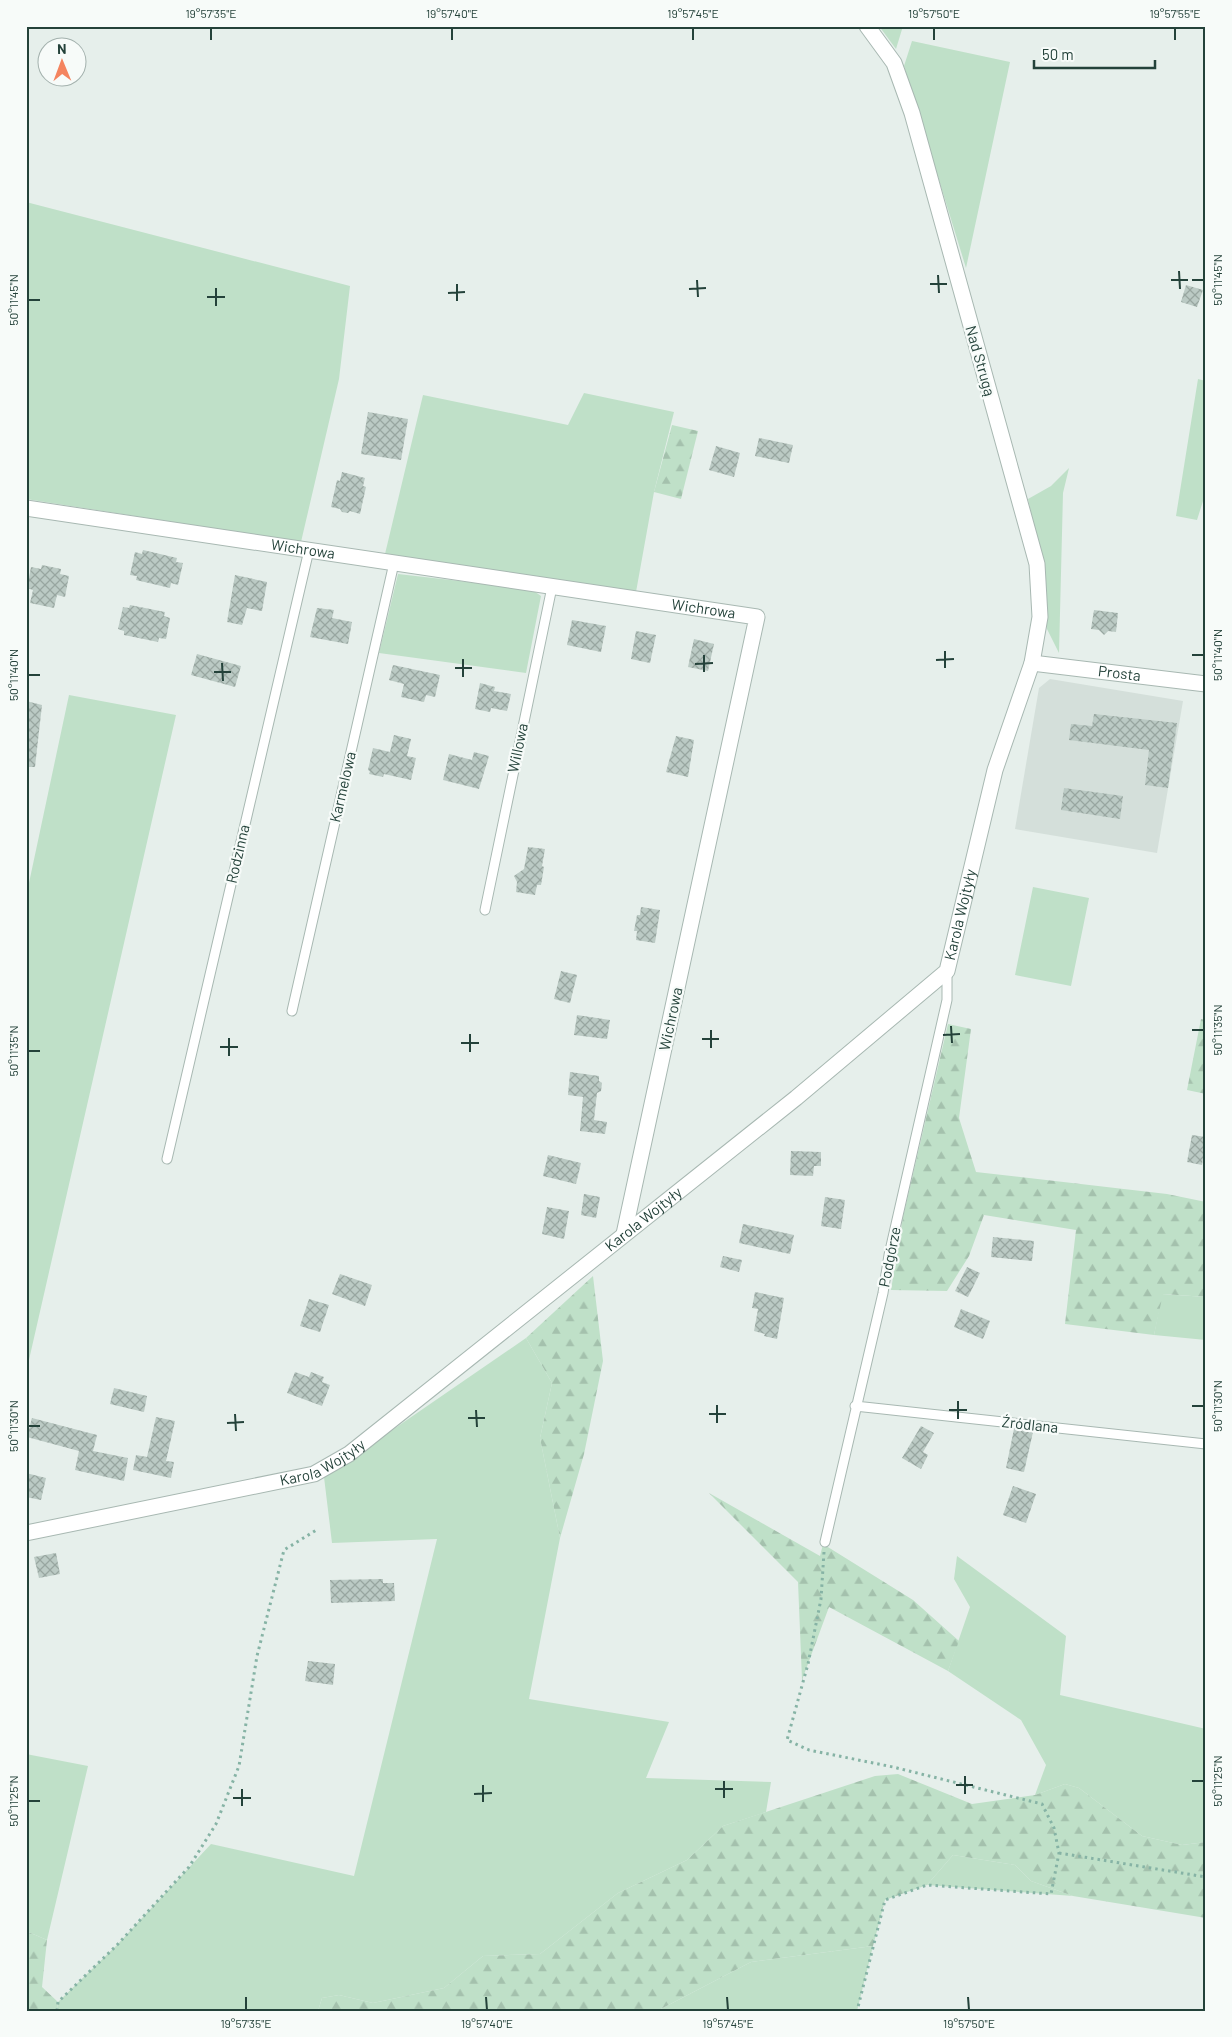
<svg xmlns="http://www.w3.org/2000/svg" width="1232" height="2037" font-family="Barlow,sans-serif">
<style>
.built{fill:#d4dfda}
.green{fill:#bfe0c8}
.forest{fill:url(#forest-firs)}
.building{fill:url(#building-cross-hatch)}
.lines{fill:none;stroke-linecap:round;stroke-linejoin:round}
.lane-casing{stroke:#a8b8b2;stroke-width:11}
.street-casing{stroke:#a8b8b2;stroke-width:17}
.path{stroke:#86b3a5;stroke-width:3;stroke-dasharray:2.5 4;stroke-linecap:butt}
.lane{stroke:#fff;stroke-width:9}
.street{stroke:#fff;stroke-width:15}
.ticks{fill:none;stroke:#24423a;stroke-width:2}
.labels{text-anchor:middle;stroke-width:4.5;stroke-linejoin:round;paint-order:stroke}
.street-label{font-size:15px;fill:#24423a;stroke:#f7fbf9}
.neatline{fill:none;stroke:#24423a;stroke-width:2}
.ticks-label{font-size:12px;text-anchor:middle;fill:#24423a}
</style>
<defs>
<pattern id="forest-firs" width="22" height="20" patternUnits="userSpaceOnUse" patternTransform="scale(1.25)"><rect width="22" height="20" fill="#bfe0c8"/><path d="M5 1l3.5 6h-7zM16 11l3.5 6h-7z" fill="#a4c1ad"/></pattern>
<pattern id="building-cross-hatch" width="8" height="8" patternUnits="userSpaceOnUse" patternTransform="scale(1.25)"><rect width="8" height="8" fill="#bbcac4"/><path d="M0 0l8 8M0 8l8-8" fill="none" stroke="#98a6a0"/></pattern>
</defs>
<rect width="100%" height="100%" fill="#e6efeb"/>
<path class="built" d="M1050,679L1183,701L1157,853L1015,829L1039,688Z"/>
<path class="green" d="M879,26H903L896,49Z
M912,41L1010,62L966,268L904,66Z
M26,202L350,286L339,379L301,542L26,499Z
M1198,379L1206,381V501H1203L1197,520L1176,516Z
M584,393L674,412L654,492L636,592L385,554L423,395L568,425Z
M1069,468L1063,493L1059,653L1047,629L1044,574L1028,499L1051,486Z
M398,574L531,589L541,596L526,673L379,653Z
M69,695L176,715L26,1373V897Z
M1033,887L1089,898L1071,986L1015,975Z
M1162,1294L1206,1297V1340L1154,1335Z
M526,1338L552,1383L540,1438L560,1538L529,1699L669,1722L646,1778L771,1782L766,1812L723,1826L687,1860L618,1893L540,1954L483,1956L444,1988L373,2003L339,1995L322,1998L318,2011H57L58,2002L117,1945L211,1844L354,1876L437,1539L332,1543L324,1477Z
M957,1556L1066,1636L1060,1695L1206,1729V1842L1182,1845L1142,1836L1079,1788L1065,1784L1035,1795L1046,1765L1021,1720L948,1671L970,1607L954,1579Z
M26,1754L88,1766L47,1940L26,1931Z
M953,1855L1015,1865L1031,1881L1073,1896L927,1885Z
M873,1946L857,2011H657L751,1962Z"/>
<path class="forest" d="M672,425L698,431L681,499L654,492Z
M1201,1019L1206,1020V1094L1187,1090Z
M948,1024L971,1029L959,1118L976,1172L1167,1194L1206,1202V1297L1163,1294L1154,1335L1065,1324L1076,1230L984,1215L969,1256L947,1291L891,1290L903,1217Z
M593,1276L603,1361L584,1454L560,1538L540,1438L552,1383L526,1338Z
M709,1493L820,1556L823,1544L913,1600L959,1641L948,1671L829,1607L802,1680L798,1582Z
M898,1774L972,1804L1035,1795L1065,1784L1079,1788L1142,1836L1182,1845L1206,1842V1918L1073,1896L1031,1881L1015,1865L953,1855L927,1885L885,1900L873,1946L751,1962L657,2011H318L322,1998L339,1995L373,2003L444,1988L483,1956L540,1954L618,1893L687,1860L723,1826L875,1776Z
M26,1931L47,1940L42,1987L58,2002L57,2011H26Z"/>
<path class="building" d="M1186,285L1203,290L1197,307L1181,302Z
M368,412L408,419L401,460L361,454Z
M759,438L793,445L789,463L755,456Z
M716,446L740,453L734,477L709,470Z
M342,472L365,478L363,486L366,487L360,514L350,511L348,513L342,512L340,509L331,507L337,480L340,481Z
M143,550L177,558L176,562L183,563L178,585L171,583L170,588L136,580L137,576L130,575L135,552L142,554Z
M42,565L61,569L60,574L69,576L65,597L57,595L54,608L30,603L33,590L27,588L31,567L41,569Z
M235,575L267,582L262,611L247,608L242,625L227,622Z
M130,605L165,612L164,616L170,618L166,639L159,638L158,642L124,635V631L118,629L123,607L129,608Z
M317,608L334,610L332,618L352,622L348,644L310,637Z
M1094,610L1118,613L1116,632L1108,631L1104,635L1099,630L1091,629Z
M572,620L606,626L601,652L567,645Z
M636,631L656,635L650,663L631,659Z
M694,639L714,644L708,671L688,667Z
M197,654L241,666L235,687L191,675Z
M393,665L440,675L435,697L426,695L424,702L401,697L404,684L389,680Z
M480,683L495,687L494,691L511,694L507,711L491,708L490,712L475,709Z
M26,701L42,705L35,767H26Z
M1094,714L1177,723L1168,788L1145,785L1149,750L1069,740L1071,724L1092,726Z
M394,735L411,739L407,756L416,758L411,780L384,774L383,777L369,774L370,771L368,770L373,748L390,752Z
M676,736L694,740L688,777L666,772Z
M474,752L489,756L479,789L443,780L449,754L472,760Z
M1064,788L1123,796L1120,819L1061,810Z
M528,847L545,849L542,866L544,867L541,885H537L535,895L516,892L517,882L514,876L524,869Z
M641,907L660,910L655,943L636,940L637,931H634L637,915H640Z
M561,971L577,975L570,1003L554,999Z
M577,1015L610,1020L607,1039L574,1035Z
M570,1072L599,1076V1081L602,1083L601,1091L597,1093L594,1120L607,1122L605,1134L580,1131L583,1097L568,1095Z
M1192,1135L1206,1137L1202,1165L1187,1162Z
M791,1151L821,1152V1166H814L813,1176L790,1175Z
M548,1155L581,1163L576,1184L543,1176Z
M584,1194L600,1197L596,1218L581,1215Z
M825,1197L845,1200L841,1229L821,1226Z
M547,1207L569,1211L564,1239L542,1234Z
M743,1224L794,1235L790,1254L739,1243Z
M993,1237L1034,1241L1032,1261L991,1257Z
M723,1256L742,1260L739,1272L720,1267Z
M967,1267L980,1273L968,1297L955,1291Z
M340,1274L372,1285L365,1306L332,1294Z
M755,1292L784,1298L777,1339L764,1336L765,1334L754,1331L758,1309L752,1308Z
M309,1299L329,1305L320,1332L300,1326Z
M961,1309L990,1321L983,1339L954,1327Z
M295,1372L309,1377L311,1372L324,1377L322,1382L330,1385L322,1406L287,1393Z
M114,1388L147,1396L144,1412L110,1404Z
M156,1417L175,1421L166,1461L174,1462L171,1478L133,1470L136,1455L147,1457Z
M32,1418L97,1435L93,1451L128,1458L124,1481L75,1470L79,1451L27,1437Z
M921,1426L934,1433L923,1452L928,1455L921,1469L902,1458Z
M1014,1429L1033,1432L1024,1472L1006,1468Z
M26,1473L46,1478L41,1500L26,1497Z
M1013,1486L1036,1494L1026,1523L1003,1515Z
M56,1553L60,1574L39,1578L34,1557Z
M383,1579V1583H394L395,1601L331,1603L330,1580Z
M308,1661L335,1664L333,1685L305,1681Z"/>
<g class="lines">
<g class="lane-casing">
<path id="lane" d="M485,910L552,587
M292,1011L394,563
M167,1159L309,550
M855,1406L1206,1444
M825,1542L883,1293L889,1255L947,1000V971"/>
</g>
<g class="street-casing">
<g id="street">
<path id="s1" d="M26,508L757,617L624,1234"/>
<path id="s2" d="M1032,663L1206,684"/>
<path id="s3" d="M26,1533L314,1474L349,1454L796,1098L947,971L995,770L1032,663L1040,617L1037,564L912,113L894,63L867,26"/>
</g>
</g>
<path class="path" d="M824,1552L821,1599L808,1664L787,1740L809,1750L893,1767L1042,1804L1054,1828L1059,1853L1051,1894L927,1885L885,1900L857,2011
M1059,1853L1206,1877
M57,2011L58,2002L117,1945L189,1867L216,1824L239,1766L257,1656L284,1550L318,1529"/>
<use href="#lane" class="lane"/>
<use href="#street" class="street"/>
</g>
<path class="ticks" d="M211,28V40M452,28V40M693,28V40M934,28V40M1175,28V40M1179,271L1180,289M938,275L939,293M697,280L698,297M1171,280H1188M1192,280H1204M457,284V301M930,284H947M216,288V306M689,289L706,288M448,293L465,292M207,297H225M28,300H40M945,651V668M704,655V672M1192,655H1204M463,659V677M936,660L954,659M222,663L223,681M695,664L713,663M455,668H472M214,672H231M28,675H40M951,1026L952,1043M711,1030V1048M1192,1030H1204M470,1034V1052M943,1035L960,1034M229,1038V1056M702,1039H719M461,1043H479M220,1047H238M28,1051H40M958,1401V1419M717,1405V1423M1192,1406H1204M476,1410L477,1427M949,1410H967M235,1414L236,1431M709,1414H726M468,1418H485M227,1423L244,1422M28,1426H40M965,1776V1794M724,1781V1798M1192,1781H1204M483,1785V1802M956,1785H973M242,1789V1806M715,1789H733M474,1794L492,1793M233,1798H251M28,1801H40M246,1997V2010M486,1997L487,2010M727,1997L728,2010M968,1997L969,2010"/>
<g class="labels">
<g class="street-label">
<text transform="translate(980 361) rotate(74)" y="5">Nad Strugą</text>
<text dy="5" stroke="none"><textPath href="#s1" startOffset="280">Wichrowa</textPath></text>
<text dy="5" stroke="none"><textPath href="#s1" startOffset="685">Wichrowa</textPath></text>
<text dy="5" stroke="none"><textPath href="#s2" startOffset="88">Prosta</textPath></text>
<text transform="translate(518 748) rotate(-78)" y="5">Willowa</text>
<text transform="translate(343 787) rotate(-77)" y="5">Karmelowa</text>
<text transform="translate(238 854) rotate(-77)" y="5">Rodzinna</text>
<text dy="5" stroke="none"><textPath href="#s3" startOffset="1161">Karola Wojtyły</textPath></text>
<text transform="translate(671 1019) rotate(-78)" y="5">Wichrowa</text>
<text dy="5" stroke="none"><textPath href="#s3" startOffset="711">Karola Wojtyły</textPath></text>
<text transform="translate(890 1257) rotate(-79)" y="5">Podgórze</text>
<text transform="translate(1030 1425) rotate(6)" y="5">Źródlana</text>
<text dy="5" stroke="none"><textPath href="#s3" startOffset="306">Karola Wojtyły</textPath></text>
</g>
</g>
<rect width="1232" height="2037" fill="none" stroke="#f7fbf9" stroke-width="55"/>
<g transform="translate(62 62) rotate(359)"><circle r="24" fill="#f7fbf9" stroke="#a3b1ad"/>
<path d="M0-4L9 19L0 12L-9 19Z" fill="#f4845f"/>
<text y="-8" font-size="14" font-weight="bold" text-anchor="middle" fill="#24423a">N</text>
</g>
<path d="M1034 60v8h121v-8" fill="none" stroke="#24423a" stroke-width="2.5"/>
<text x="1042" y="60" font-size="15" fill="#24423a" stroke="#f7fbf9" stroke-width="4" paint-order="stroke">50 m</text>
<rect x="28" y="28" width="1176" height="1982" class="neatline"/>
<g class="ticks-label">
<text x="211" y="18">19°57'35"E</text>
<text x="452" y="18">19°57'40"E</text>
<text x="693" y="18">19°57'45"E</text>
<text x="934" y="18">19°57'50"E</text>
<text x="1175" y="18">19°57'55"E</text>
<text transform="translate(1218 280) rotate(-90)" y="4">50°11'45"N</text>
<text transform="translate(14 300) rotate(-90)" y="4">50°11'45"N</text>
<text transform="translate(1218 655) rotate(-90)" y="4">50°11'40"N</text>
<text transform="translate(14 675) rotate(-90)" y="4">50°11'40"N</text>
<text transform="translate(1218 1030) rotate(-90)" y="4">50°11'35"N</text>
<text transform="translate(14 1051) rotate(-90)" y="4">50°11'35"N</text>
<text transform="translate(1218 1406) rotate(-90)" y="4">50°11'30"N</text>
<text transform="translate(14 1426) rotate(-90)" y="4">50°11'30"N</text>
<text transform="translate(1218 1781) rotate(-90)" y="4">50°11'25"N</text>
<text transform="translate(14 1801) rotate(-90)" y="4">50°11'25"N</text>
<text x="246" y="2028">19°57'35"E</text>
<text x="487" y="2028">19°57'40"E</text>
<text x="728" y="2028">19°57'45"E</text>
<text x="969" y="2028">19°57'50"E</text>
</g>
</svg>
